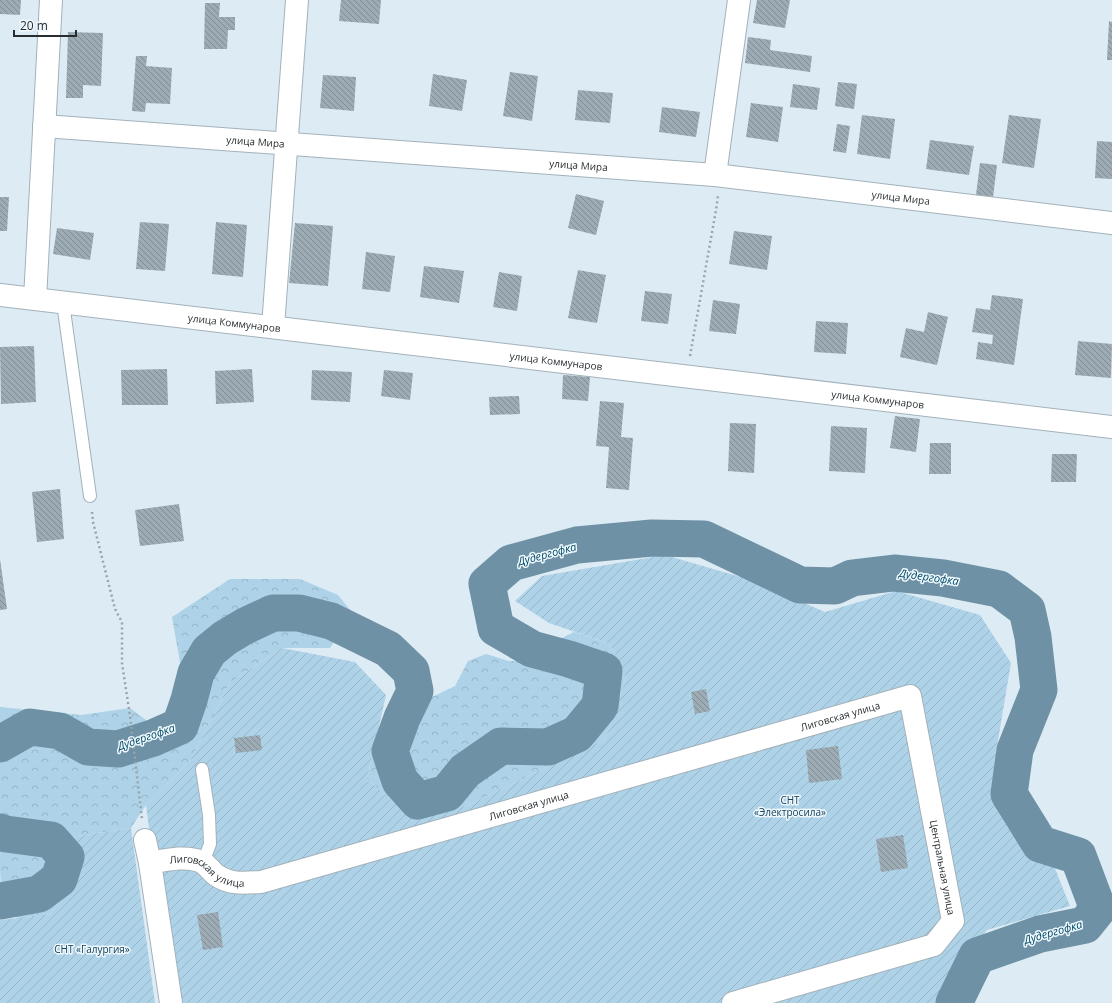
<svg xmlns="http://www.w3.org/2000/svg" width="1112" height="1003" font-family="'Open Sans',sans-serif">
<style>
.forest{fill:url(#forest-crowns)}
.garden{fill:url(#garden-furrows)}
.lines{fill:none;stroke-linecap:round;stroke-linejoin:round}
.river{stroke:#6e91a5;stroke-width:37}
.building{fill:url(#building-back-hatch)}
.lane-casing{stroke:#a3b1ba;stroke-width:14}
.street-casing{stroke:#a3b1ba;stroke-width:24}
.path{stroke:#98a4aa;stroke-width:2.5;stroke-dasharray:2 3;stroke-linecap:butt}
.lane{stroke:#fff;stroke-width:12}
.street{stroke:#fff;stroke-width:22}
.labels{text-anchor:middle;stroke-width:3;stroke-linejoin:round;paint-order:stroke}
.street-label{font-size:10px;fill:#272d30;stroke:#eff8fd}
.park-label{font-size:10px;fill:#124158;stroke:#eff8fd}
.water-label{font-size:11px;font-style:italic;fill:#014966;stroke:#eff8fd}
</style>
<defs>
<pattern id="forest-crowns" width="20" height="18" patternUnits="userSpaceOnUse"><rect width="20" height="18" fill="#aed2e7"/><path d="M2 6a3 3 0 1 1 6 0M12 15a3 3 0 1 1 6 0" fill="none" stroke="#96b5c6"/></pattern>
<pattern id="garden-furrows" width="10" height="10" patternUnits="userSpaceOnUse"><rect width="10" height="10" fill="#aed2e7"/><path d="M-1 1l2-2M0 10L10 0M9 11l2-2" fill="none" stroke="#96b5c6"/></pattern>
<pattern id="building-back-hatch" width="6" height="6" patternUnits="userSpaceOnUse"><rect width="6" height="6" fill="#9dabb4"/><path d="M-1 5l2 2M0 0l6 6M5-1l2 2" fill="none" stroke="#808c93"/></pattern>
</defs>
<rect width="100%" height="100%" fill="#ddecf4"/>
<path class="forest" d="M230,579H300L338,595L351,611L330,648H282L230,683L190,761L146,805L131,828L71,837L80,876L50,914L18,918L6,913L1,889L0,868V707L81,715L130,708L150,723L170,713L182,674L172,617Z
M574,632L610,644L626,679L605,739L467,806L403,810L367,779L379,727L401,703L432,697L455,686L468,661L486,654L509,661H531L548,645Z"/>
<path class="garden" d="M665,555L751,580L825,612L896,591L980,615L1011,663L996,752L1005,823L1054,866L1070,906L987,930L940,991L937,1003H171L146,805L190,761L230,683L282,648L355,662L386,695L367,779L403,810L467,806L605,739L626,679L610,644L549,623L515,601L542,576Z
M131,828L155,1003H0V920L50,914L80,876L71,837Z"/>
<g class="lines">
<path class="river" d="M0,744L30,727L60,731L88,747L118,749L153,738L180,726L189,700L196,673L209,651L225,638L245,626L273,613H299L331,621L388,649L411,671L415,691L402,718L390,751L400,781L418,801L447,793L465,771L501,746L548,747L577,734L600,706L604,671L569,659L532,649L496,628L487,584L511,563L577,545L652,538L704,539L800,585L835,586L852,578L894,573L943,578L999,589L1027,610L1033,637L1039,690L1015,750L1009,794L1040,844L1078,856L1098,909L1085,925L1040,934L977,956L954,1003
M0,832L6,834L51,840L66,857L59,879L39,894L0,901"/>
</g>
<path class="building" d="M0,0H21L20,15L0,14Z
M341,0H381L379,24L339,21Z
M757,0H790L785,28L753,23Z
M205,3H220L219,17H235V30H228L227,49H204Z
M1109,21L1112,22V60H1107Z
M68,32L103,33L101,86L83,85V98H66Z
M748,37L771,40L770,50L812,56L810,72L745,63Z
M136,56H147L146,66L172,68L170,104L146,103L145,112L132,111Z
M510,72L538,76L532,121L503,116Z
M433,74L467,80L462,111L429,106Z
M323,75L356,77L354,111L320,108Z
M838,82L857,84L854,109L835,106Z
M793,84L820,88L817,110L790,107Z
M578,90L613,93L610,123L575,120Z
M751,103L783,107L778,142L746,137Z
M662,107L700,112L696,137L659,132Z
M862,115L895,119L890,159L857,154Z
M1009,115L1041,119L1034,168L1002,163Z
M837,124L850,126L846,153L833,151Z
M930,140L974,146L969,175L926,169Z
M1097,141L1112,142V179L1095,178Z
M980,163L997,165L993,197L976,195Z
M576,194L604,201L596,235L568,228Z
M0,197H9L7,231H0Z
M140,222L169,224L165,271L136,269Z
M216,222L247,225L243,277L212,274Z
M295,223L333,226L328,286L289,283Z
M57,228L94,233L90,260L53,254Z
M734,231L772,236L767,270L729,264Z
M366,252L395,256L390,292L362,289Z
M424,266L464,271L459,303L420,297Z
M578,270L606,275L597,323L568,318Z
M499,272L522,276L517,311L493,307Z
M645,291L672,294L668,324L641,321Z
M992,295L1023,299L1014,365L976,359L978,342L992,344L993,335L972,332L976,308L990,310Z
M713,300L740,304L736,334L709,331Z
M928,312L948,317L937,365L900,357L906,328L924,332Z
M816,321L848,323L846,354L814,352Z
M1078,341L1112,344L1111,378L1075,375Z
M34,346L36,402L1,404L0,347Z
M167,369L168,405H122L121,370Z
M252,369L254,402L216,404L215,371Z
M312,370L352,372L350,402L311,400Z
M384,370L413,373L410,400L381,396Z
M563,375L590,377L588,401L562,399Z
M519,396L520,414L490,415L489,397Z
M600,401L624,403L621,437L633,438L629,490L606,488L609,447L596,446Z
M895,416L920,419L916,452L890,448Z
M730,423L756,424L754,473L728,471Z
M831,426L867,428L865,473L829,471Z
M930,443H951V474H929Z
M1052,454H1077L1076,482H1051Z
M60,489L64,539L37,542L32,492Z
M179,504L184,541L140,546L135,510Z
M0,559L7,609L0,610Z
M706,689L710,711L695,714L691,692Z
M260,735L262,750L236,753L234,738Z
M838,746L842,779L809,783L806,750Z
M903,835L908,868L881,872L876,839Z
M218,912L223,947L203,950L197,915Z"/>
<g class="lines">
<g class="lane-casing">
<path id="lane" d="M63,303L90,496
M202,769L209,815L210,844L203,863"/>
</g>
<g class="street-casing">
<g id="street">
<path id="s1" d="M44,126L715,175L1112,223"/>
<path d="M715,175L739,0"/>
<path id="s2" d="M0,295L1112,427"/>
<path d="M35,299L51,0"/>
<path d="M273,327L297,0"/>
<path d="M145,840L150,863L171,1003"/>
<path id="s3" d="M150,863C166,860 187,855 202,862C207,865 211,871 216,875C231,885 244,883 261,882L910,696L953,921L934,945L733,1003"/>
</g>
</g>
<path class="path" d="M690,356L716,210L718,196
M92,512L93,522L115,609L122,622V663L130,716L142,819"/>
<use href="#lane" class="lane"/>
<use href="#street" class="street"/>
</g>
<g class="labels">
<g class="street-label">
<text dy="4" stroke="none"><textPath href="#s1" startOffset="212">улица Мира</textPath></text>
<text dy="4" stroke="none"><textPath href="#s1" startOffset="536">улица Мира</textPath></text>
<text dy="4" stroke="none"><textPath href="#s1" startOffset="860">улица Мира</textPath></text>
<text dy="4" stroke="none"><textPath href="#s2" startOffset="236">улица Коммунаров</textPath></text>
<text dy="4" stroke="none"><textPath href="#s2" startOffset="560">улица Коммунаров</textPath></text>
<text dy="4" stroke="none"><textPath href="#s2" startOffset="884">улица Коммунаров</textPath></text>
<text dy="4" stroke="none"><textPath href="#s3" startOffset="721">Лиговская улица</textPath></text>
<text dy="4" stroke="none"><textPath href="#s3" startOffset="397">Лиговская улица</textPath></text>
<text dy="4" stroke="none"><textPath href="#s3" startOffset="968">Центральная улица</textPath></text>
<text dy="4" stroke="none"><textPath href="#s3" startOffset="61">Лиговская улица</textPath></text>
</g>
<g class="park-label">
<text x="790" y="804">СНТ<tspan x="790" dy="12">«Электросила»</tspan></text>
<text x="92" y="953">СНТ «Галургия»</text>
</g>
<g class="water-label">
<text transform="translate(547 554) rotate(-15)" y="4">Дудергофка</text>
<text transform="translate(929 577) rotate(8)" y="4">Дудергофка</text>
<text transform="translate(146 737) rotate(-19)" y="4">Дудергофка</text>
<text transform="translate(1053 932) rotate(-16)" y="4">Дудергофка</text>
</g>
</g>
<path d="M14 30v6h62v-6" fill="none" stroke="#272d30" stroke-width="2"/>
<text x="20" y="30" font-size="12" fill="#272d30" stroke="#eff8fd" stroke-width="3" paint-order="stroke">20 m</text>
</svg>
